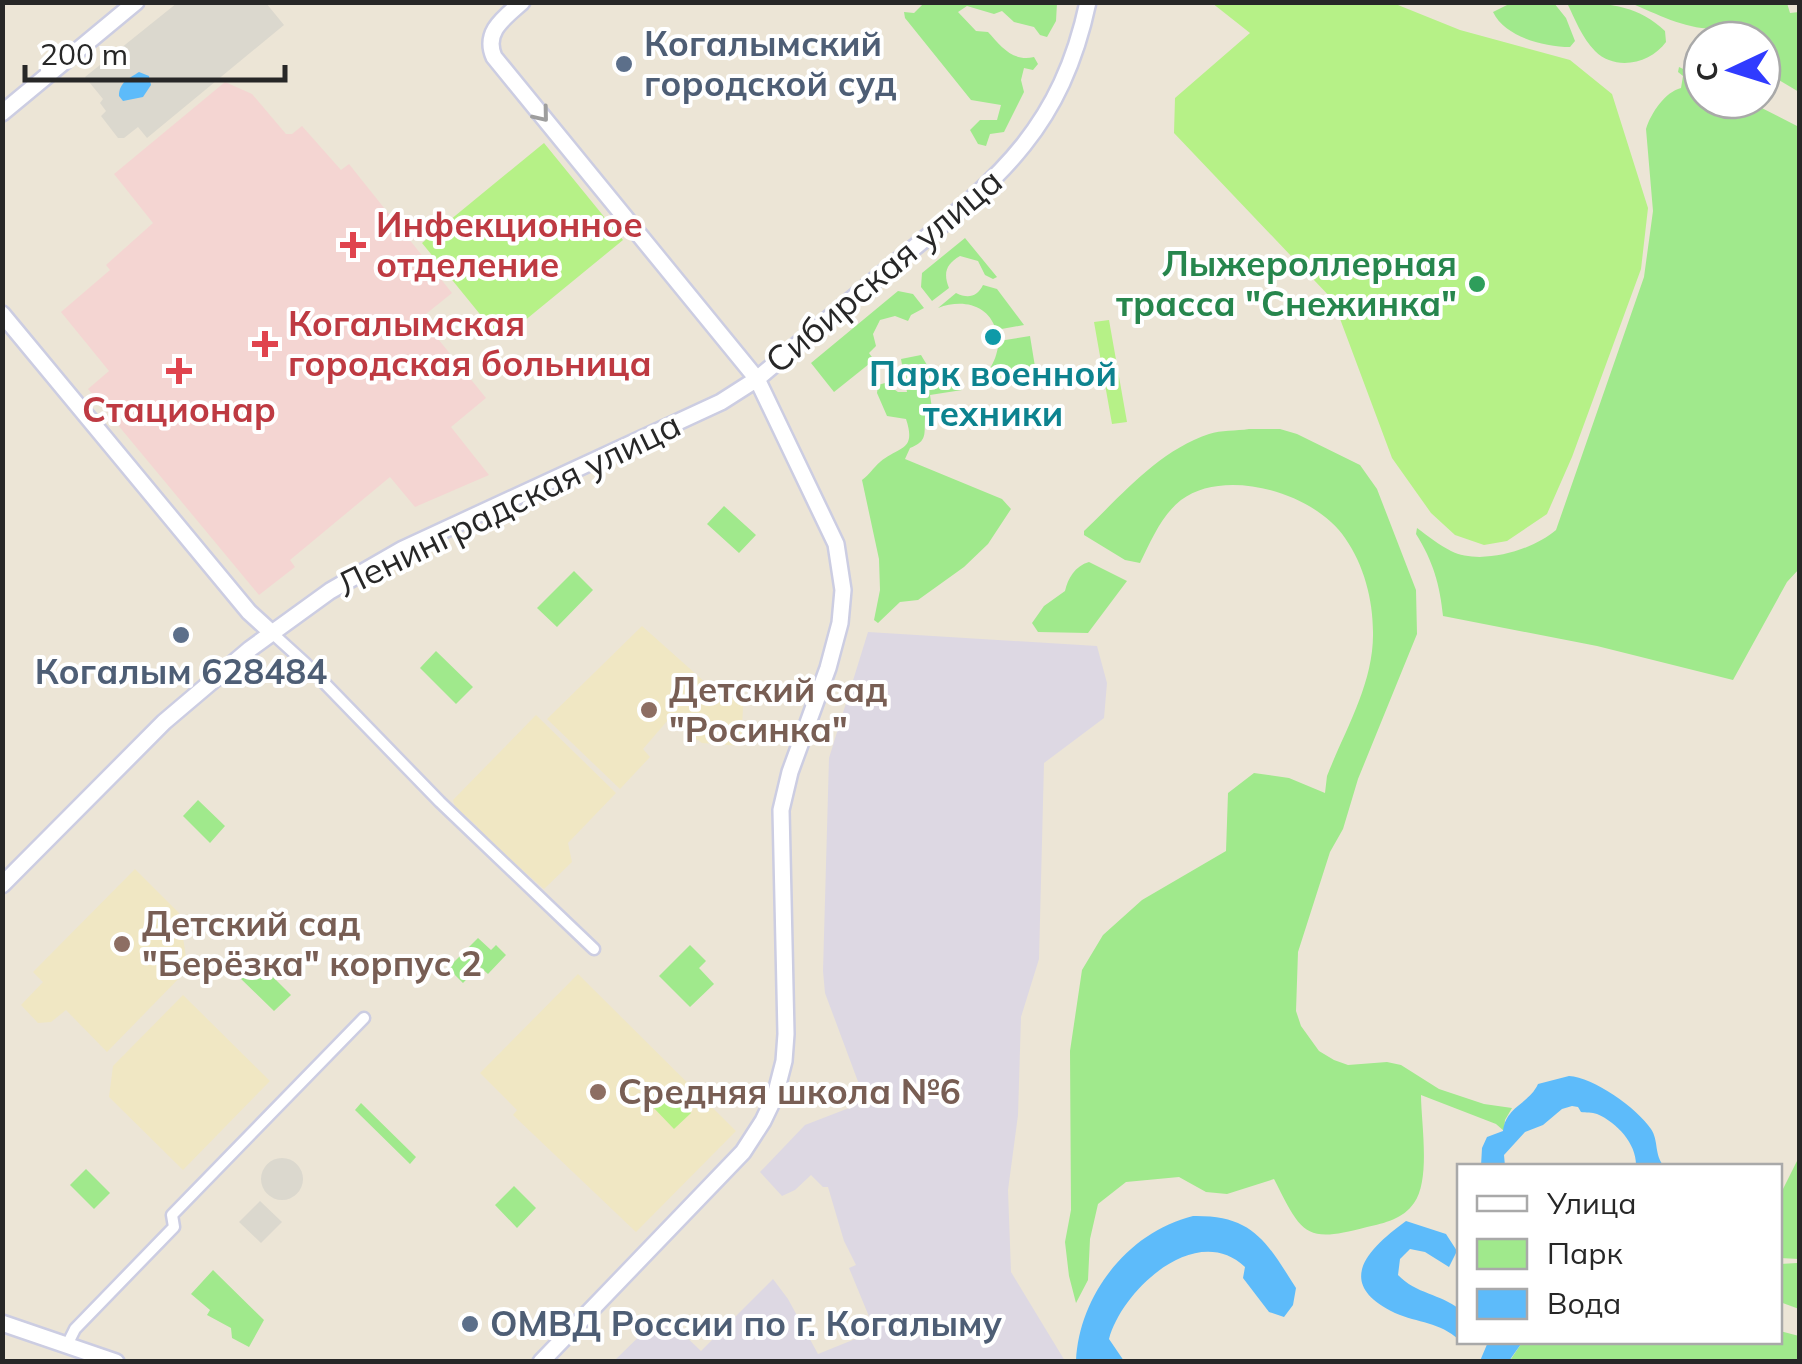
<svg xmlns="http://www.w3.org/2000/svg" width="1802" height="1364" font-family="Mulish,sans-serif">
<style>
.industrial{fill:#ddd8e3}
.education{fill:#f0e7c3}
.medical{fill:#f4d5d2}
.green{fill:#a0e98c}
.pitch{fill:#b6f187}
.plaza{fill:#dbd8ce}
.water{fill:#5dbbfa}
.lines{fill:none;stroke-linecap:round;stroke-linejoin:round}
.street-casing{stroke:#cccde2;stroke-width:15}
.secondary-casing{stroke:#cccde2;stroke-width:20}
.street{stroke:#fff;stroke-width:10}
.secondary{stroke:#fff;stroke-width:15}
.oneway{stroke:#9e9e9e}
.service-dot{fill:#5c6f8a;stroke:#fff;stroke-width:4}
.health-dot{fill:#e0444e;stroke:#fff;stroke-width:4}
.leisure-dot{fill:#2e9e5b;stroke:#fff;stroke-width:4}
.culture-dot{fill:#0f9aa8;stroke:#fff;stroke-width:4}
.education-dot{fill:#8d6e63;stroke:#fff;stroke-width:4}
.labels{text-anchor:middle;stroke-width:8;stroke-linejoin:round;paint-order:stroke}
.service-label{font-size:35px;font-weight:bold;fill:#4e5e75;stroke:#fff;text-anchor:start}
.health-label{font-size:35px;font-weight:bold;fill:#be3a42;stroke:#fff;text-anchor:start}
.leisure-label{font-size:35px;font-weight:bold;fill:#27864d;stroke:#fff;text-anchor:end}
.street-label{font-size:35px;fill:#272727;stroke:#fff}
.culture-label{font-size:35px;font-weight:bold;fill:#0d838f;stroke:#fff}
.education-label{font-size:35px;font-weight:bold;fill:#785e54;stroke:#fff;text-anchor:start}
</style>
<rect width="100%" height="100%" fill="#ece5d6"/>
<path class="industrial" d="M868,632L1097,646L1107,683L1104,718L1044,763L1039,959L1021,1017L1018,1115L1008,1190L1011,1272L1065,1361H614L662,1314L701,1351L773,1279L788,1299L818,1354L875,1331L849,1268L856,1265L844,1241L828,1187H823L811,1175L795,1190L782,1196L760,1172L805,1125L849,1108L859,1095L860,1087L825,993L823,971L829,758Z"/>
<path class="education" d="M642,626L707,684L744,688L741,746L702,743L668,720L643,749L650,757L620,789L547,719Z
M536,715L616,793L568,843L572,862L544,889L477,830V826L455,807L453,800Z
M135,869L179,913L188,969L107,1052L66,1010L51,1022L38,1023L21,1005L43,982L33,972Z
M578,974L736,1131L636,1232L513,1115L517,1110L480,1073Z
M183,995L270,1081L183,1170L109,1097L113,1066Z"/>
<path class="medical" d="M225,82L252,94L286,134H292L302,126L341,170L349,164L452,293L421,318L486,398L451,427L489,475L415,507L390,477L290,560L295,567L259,595L88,389L109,371L61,312L110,270L106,265L153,223L114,174Z"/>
<path class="green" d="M925,2L1057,3L1056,21L1047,37L1040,35L1034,27L1014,22L1002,11L994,14L967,6L958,12L976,31L988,32C1001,46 1012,62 1034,57L1038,64L1033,70L1024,68L1021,80L1024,92L1004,132L990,134L986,146L978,144L970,130L980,120H997L1001,105L971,100L905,18L904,12L914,13Z
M1511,3H1554L1566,18L1575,41L1570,47C1544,47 1505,37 1493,12Z
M1567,3C1602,2 1637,4 1665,31L1666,42C1651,63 1616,72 1595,51C1582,38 1575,19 1567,3Z
M1630,3H1787L1790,13L1799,12V92L1762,70V40H1710L1735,32L1729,27C1692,34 1663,16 1630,3Z
M1679,67L1702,78V100H1746L1799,127V569L1787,582L1733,680L1597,646L1443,616C1440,585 1433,561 1416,534L1417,528C1428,536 1439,545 1451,551C1481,566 1533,550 1556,530L1644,277L1653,211L1646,129C1651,113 1665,92 1681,88L1683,76L1678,72Z
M965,238L997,277L993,279L985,275L978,261L960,256C946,264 943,273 949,288L932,301L921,287L922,273Z
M983,285L997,289L1024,325L996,330C988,304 962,299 938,308L956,293C968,299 977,297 983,285Z
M898,291L913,294L924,308L911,315L908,321L895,316L880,320L873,334L876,346L869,353L874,360L834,392L811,363Z
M1030,336L1037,379L972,389L971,381C991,374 996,361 999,341Z
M921,355L933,375L961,383L962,390L930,395L933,415L925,417C924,434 928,441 910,448L905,459L1002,499L1011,509L988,544L964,567L918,600L900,602L878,623L874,620L880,590L879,559L862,480C869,475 873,468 880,462C898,446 917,452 906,419L887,416L877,393L878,385L885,383L898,392H907L901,359Z
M1249,429H1280L1297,434L1360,465L1377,489L1416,590L1417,634L1358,779L1343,829L1330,852L1298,952L1296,1011L1301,1026L1319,1051L1334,1060L1348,1065L1387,1062L1401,1065L1439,1089L1484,1104L1512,1108L1505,1120L1504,1131L1496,1124L1421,1095C1421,1122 1431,1180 1414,1203C1403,1219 1385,1223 1367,1227C1304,1244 1302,1234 1274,1179L1227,1194L1206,1192L1179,1177L1126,1182L1098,1204L1090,1239L1088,1280L1076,1303L1069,1276L1065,1242L1071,1210L1070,1051L1082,970L1103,935L1142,900L1226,851L1228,793L1254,773L1289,778L1325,793L1327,776C1345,730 1374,683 1373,632C1373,600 1364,565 1345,538C1316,494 1226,466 1181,500C1161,516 1151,541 1140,563L1125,560L1084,535V531C1121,496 1158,451 1209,434C1221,430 1236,431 1249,429Z
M724,506L756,535L739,553L707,524Z
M1089,562L1127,581L1088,633L1038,632L1032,623L1044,606L1065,591C1068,578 1075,566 1089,562Z
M574,571L593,590L557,627L537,608Z
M436,651L473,687L456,704L420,668Z
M198,800L225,826L210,843L183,816Z
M478,938L491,950L496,945L506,955L488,974L479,966L463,983L448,968Z
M690,945L706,961L699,968L714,984L690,1007L659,976Z
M255,959L291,995L274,1011L238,976Z
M361,1103L416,1157L410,1164L355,1110Z
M1799,1157V1259L1780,1258V1195Z
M86,1169L110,1193L94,1209L70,1185Z
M514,1186L536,1208L517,1228L495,1205Z
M1797,1263L1799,1264V1309L1780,1302V1264Z
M213,1270L264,1320L249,1347L232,1338L231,1328L207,1315L210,1310L191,1294Z
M1780,1331L1799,1336V1361L1509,1362L1521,1344L1537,1342H1780Z"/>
<path class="pitch" d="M1212,3H1393L1460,30L1570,60L1612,94L1648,208L1641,269L1572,457L1547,514L1507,541L1484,545L1455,535L1431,513L1392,458L1333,300L1174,133L1175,98L1250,33Z
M544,143L623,240L501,340L422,243Z
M1109,320L1127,422L1112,424L1094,322Z
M667,1087L691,1113L674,1129L650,1104Z"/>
<path class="plaza" d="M177,3H266L284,25L147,138L138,127L124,138H118L101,116L106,111L100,103L103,99L85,77Z
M261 1179a21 21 0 1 1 42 0a21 21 0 1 1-42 0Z
M260,1201L282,1222L261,1243L239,1222Z"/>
<path class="water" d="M139,72L149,76L151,85L143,97L123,101L119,96C119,82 130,78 139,72Z
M1569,1076C1593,1077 1637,1108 1651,1129C1659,1141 1654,1155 1664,1166H1636C1637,1145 1618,1123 1597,1114C1592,1112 1586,1113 1581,1112L1578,1107L1572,1106L1562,1109L1543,1125L1525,1132L1504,1155L1505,1166H1481L1482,1148L1487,1137L1503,1131C1506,1106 1529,1104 1538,1084Z
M1193,1216C1253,1215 1266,1241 1296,1288L1293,1305L1284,1317L1269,1312L1243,1278L1245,1267C1196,1221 1122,1290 1109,1339L1124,1361H1076C1079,1295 1128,1232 1193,1216Z
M1406,1221L1446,1234L1457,1251L1449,1267L1425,1252L1410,1249L1400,1259L1398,1275C1416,1294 1441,1294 1459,1309V1340C1440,1322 1418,1323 1395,1313C1333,1283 1368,1249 1406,1221Z
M1488,1342H1537L1521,1344L1509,1361H1480Z"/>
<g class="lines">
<g class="street-casing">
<path id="street" d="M272,633L305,663L440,802L594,949
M68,1343L75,1329L174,1227L172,1215L364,1018"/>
</g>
<g class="secondary-casing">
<path id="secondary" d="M522,2C504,18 483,32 494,57L757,379L836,544L843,590L840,623L828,668L790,772L781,810L786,1034L784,1061L775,1096L763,1121L743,1152L541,1362
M2,113L136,2
M2,314L249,612L272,633
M2,885L164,722L250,649L330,591L403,549L721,402L757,379C804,339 851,300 898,261C995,181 1060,133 1088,2
M2,1323L116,1362"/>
</g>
<use href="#street" class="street"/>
<use href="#secondary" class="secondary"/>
</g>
<defs><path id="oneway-chevron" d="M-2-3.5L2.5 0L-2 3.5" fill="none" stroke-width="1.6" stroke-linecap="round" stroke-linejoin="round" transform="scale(2.5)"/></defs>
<use class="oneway" href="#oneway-chevron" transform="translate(542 115) rotate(51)"/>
<g class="service-dot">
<circle cx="624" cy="64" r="10"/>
<circle cx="181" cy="635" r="10"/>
<circle cx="470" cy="1324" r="10"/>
</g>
<g class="health-dot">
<path d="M348 230h10v10h10v10h-10v10h-10v-10h-10v-10h10z"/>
<path d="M260 329h10v10h10v10h-10v10h-10v-10h-10v-10h10z"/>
<path d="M174 356h10v10h10v10h-10v10h-10v-10h-10v-10h10z"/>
</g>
<circle class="leisure-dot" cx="1477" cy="284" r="10"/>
<circle class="culture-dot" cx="993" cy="337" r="10"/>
<g class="education-dot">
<circle cx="649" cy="710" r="10"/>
<circle cx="122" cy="944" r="10"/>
<circle cx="598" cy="1092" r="10"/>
</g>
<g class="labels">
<g class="service-label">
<text x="644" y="56">Когалымский<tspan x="644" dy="40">городской суд</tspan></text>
<text x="181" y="684" text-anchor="middle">Когалым 628484</text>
<text x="490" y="1336">ОМВД России по г. Когалыму</text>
</g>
<g class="health-label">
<text x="376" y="237">Инфекционное<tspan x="376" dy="40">отделение</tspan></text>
<text x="288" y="336">Когалымская<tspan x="288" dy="40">городская больница</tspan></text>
<text x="179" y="422" text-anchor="middle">Стационар</text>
</g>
<g class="leisure-label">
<text x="1457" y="276">Лыжероллерная<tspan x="1457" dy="40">трасса "Снежинка"</tspan></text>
</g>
<g class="street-label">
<text transform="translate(884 271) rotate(-40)" y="12">Сибирская улица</text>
<text transform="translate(509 505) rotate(-26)" y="12">Ленинградская улица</text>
</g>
<g class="culture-label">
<text x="993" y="386">Парк военной<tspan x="993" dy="40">техники</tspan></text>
</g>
<g class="education-label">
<text x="669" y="702">Детский сад<tspan x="669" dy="40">"Росинка"</tspan></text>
<text x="142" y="936">Детский сад<tspan x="142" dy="40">"Берёзка" корпус 2</tspan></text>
<text x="618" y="1104">Средняя школа №6</text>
</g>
</g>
<rect width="1802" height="1364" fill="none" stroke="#272727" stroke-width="10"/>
<rect x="1457" y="1164" width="325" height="180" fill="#ffffff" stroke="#a9a9a9" stroke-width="2.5"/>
<rect x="1477" y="1196" width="50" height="15" fill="#ffffff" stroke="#a9a9a9" stroke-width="2.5"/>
<text x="1547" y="1214" font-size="30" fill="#272727">Улица</text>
<rect x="1477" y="1239" width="50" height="30" fill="#a0e98c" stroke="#a9a9a9" stroke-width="2.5"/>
<text x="1547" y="1264" font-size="30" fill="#272727">Парк</text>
<rect x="1477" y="1289" width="50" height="30" fill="#5dbbfa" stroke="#a9a9a9" stroke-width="2.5"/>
<text x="1547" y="1314" font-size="30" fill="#272727">Вода</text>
<g transform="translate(1732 70) rotate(266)"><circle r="48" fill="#ffffff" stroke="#a9a9a9" stroke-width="2.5"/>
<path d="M0-8L18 38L0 25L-18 38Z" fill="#303bff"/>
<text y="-15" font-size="28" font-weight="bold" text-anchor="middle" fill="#272727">С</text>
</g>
<path d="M25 65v15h260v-15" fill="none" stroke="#272727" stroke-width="5"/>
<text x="40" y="65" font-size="30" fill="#272727" stroke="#ffffff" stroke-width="8" paint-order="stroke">200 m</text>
</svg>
